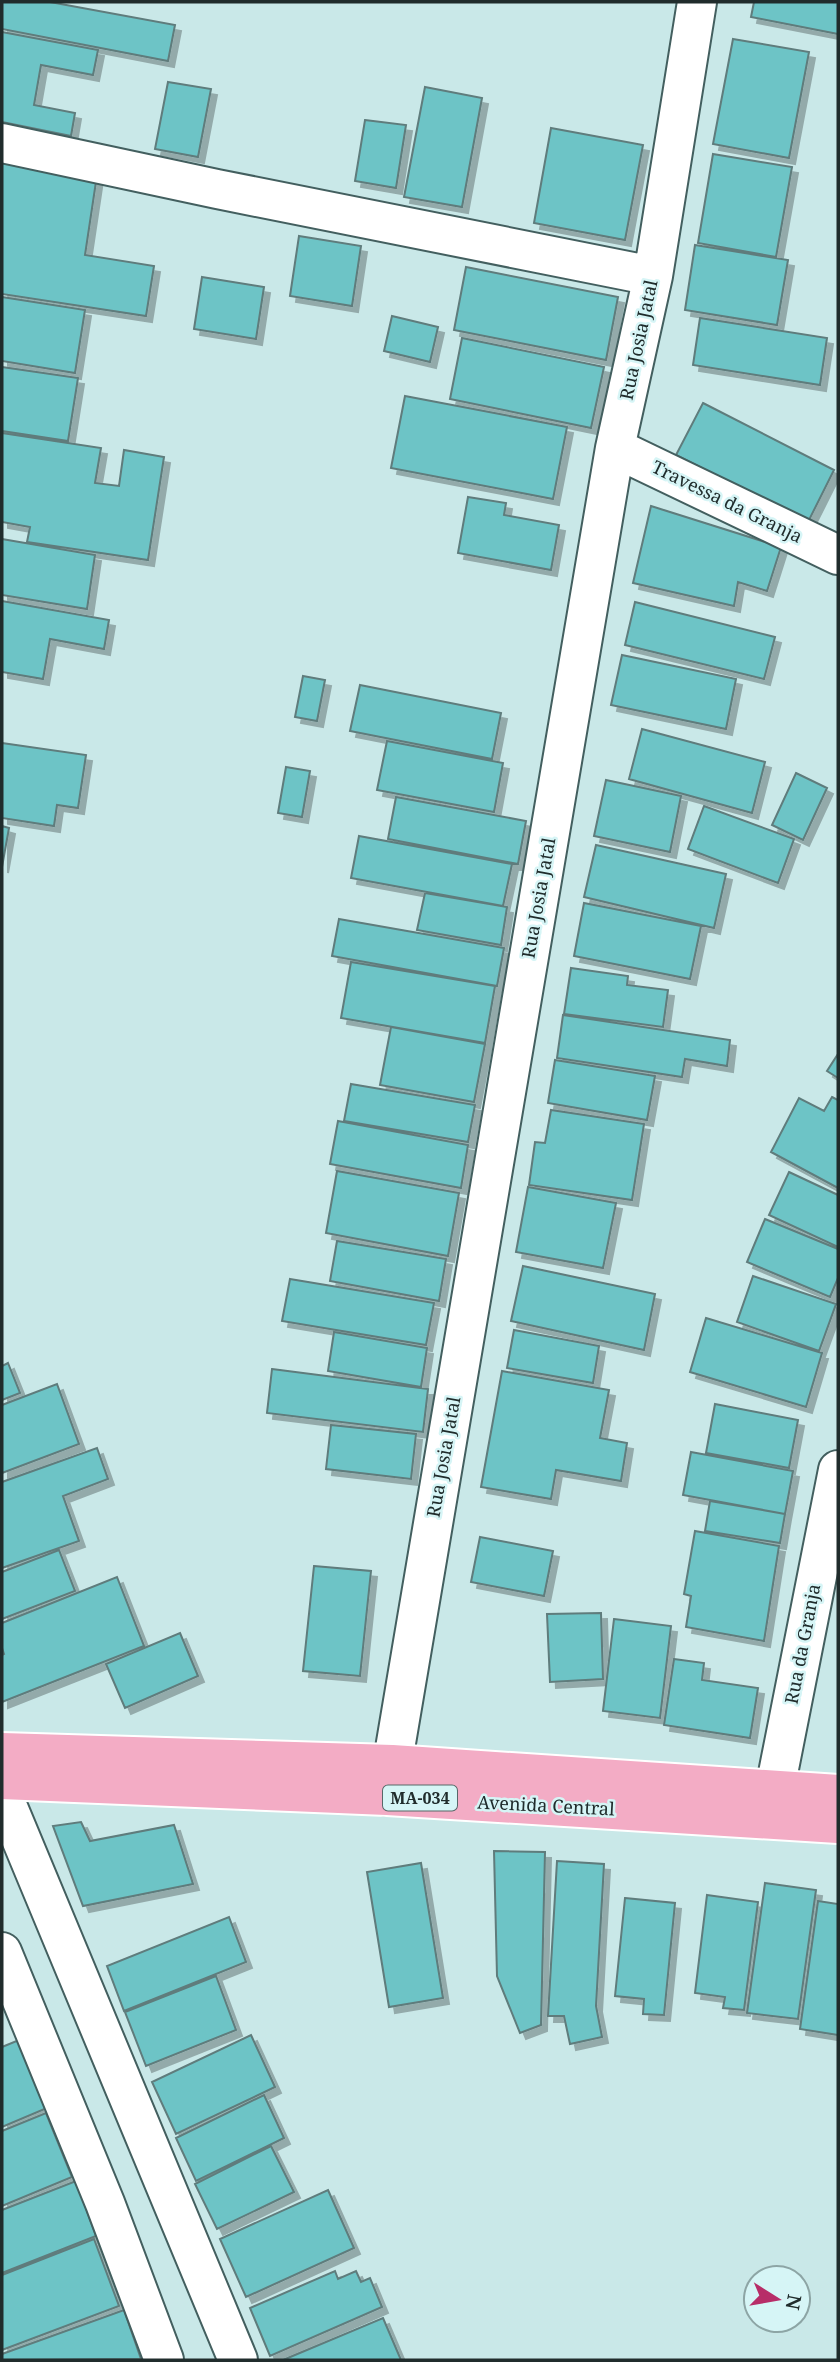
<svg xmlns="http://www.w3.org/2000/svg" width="840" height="2362" font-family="'Noto Serif',serif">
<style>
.building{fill:#6dc4c6;stroke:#5f7c7c;stroke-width:2;filter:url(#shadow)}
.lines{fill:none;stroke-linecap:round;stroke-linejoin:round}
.minor-casing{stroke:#435f5f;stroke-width:42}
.primary-casing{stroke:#fff;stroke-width:42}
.minor{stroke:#fff;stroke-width:38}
.primary{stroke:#f3acc5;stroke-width:38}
.labels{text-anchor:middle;stroke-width:5;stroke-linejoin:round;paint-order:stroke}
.shield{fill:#d6f5f6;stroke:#576869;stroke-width:2}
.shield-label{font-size:16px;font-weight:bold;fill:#202c2c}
.street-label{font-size:18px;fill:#202c2c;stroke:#d6f5f6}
</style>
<defs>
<filter id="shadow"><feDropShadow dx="6" dy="6" stdDeviation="0" flood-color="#0004"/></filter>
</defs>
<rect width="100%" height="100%" fill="#c9e8e8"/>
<path class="building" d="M2,2H50L175,25L168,61L2,29Z
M754,2H838V34L751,17Z
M2,32L98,50L93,75L41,65L34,105L75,113L71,136L2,122Z
M733,39L809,52L789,158L713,144Z
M168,82L211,89L198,157L155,149Z
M425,87L482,98L462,207L404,197Z
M365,120L406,125L396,188L355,181Z
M551,128L643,145L625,240L534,223Z
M713,154L792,167L776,257L698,243Z
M2,160L97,175L85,255L154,266L146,316L2,294Z
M299,236L361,246L352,306L290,296Z
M695,245L788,260L777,325L685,310Z
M466,267L618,297L606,360L454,330Z
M202,277L264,287L256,339L194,329Z
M2,297L85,310L75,373L2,361Z
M392,316L438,327L430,362L384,351Z
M700,318L827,338L820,385L693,365Z
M462,338L604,367L591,428L450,399Z
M2,367L78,378L68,441L2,431Z
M405,396L567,427L553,499L391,468Z
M703,403L834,470L808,522L676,455Z
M2,433L101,448L95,483L119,486L124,450L164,457L148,560L27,542L30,527L2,522Z
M468,497L506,503L504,515L559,525L551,570L458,553Z
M651,506L781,547L767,591L738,582L734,606L633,583Z
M2,539L95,555L87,609L2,595Z
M2,601L109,620L104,649L50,639L43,679L2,672Z
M635,602L775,637L764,679L625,645Z
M622,655L736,679L726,729L611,705Z
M303,676L325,680L317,721L295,717Z
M360,685L501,713L492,759L350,731Z
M642,729L765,762L752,813L629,779Z
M387,741L503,763L494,812L377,790Z
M2,743L86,755L78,808L57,805L54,826L2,818Z
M286,767L310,771L302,817L278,813Z
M796,773L827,788L803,840L772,825Z
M606,780L681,796L670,852L594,836Z
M396,797L526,821L518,864L388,839Z
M704,806L794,839L778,883L688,849Z
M2,826L9,828L2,867Z
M359,836L512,864L503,906L351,878Z
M596,845L726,874L714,928L584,897Z
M425,893L507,907L501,945L417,930Z
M584,903L701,926L690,979L574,956Z
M339,919L504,948L497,986L332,956Z
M351,962L495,986L485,1043L341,1018Z
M571,968L628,976L627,985L668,990L663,1027L564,1014Z
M563,1015L730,1040L727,1066L685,1059L682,1077L557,1058Z
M391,1027L485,1044L474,1102L380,1085Z
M838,1054V1078L827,1071Z
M555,1060L655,1076L647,1120L548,1103Z
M351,1084L475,1105L468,1142L344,1121Z
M832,1097L838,1100V1188L771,1152L799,1098L824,1111Z
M551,1110L644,1124L632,1200L529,1185L535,1142L545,1143Z
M338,1121L468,1145L461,1188L330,1164Z
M337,1171L459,1193L448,1256L326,1233Z
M789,1172L838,1195V1247L769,1215Z
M528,1187L616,1203L603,1268L516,1252Z
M765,1219L838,1249V1278L830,1297L747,1262Z
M337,1241L446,1259L439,1301L330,1281Z
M523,1266L655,1294L644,1350L511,1321Z
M753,1276L836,1304L819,1351L737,1322Z
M290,1279L434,1303L426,1345L282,1321Z
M706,1318L822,1353L806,1407L690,1372Z
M514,1330L599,1346L593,1383L507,1368Z
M334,1332L427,1348L421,1387L328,1371Z
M8,1363L20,1393L2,1400V1366Z
M272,1369L428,1389L423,1432L267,1413Z
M502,1371L609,1390L600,1438L627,1443L621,1481L556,1470L551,1499L481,1487Z
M57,1384L79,1444L2,1473V1405Z
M715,1404L798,1420L789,1468L706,1453Z
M331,1425L416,1434L411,1479L326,1469Z
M97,1448L108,1479L63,1496L79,1541L2,1568V1482Z
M691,1452L793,1471L785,1514L683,1495Z
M710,1501L785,1514L780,1543L705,1531Z
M695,1531L779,1546L764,1641L686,1627L691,1596L684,1594Z
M480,1537L553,1551L544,1596L471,1582Z
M59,1550L75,1591L2,1619V1572Z
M314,1566L371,1571L360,1676L303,1671Z
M117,1577L144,1646L2,1702V1655L4,1654L2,1648V1623Z
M601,1613L603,1679L550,1682L547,1614Z
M614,1619L671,1626L660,1718L603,1711Z
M180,1633L198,1676L125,1708L106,1664Z
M674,1659L704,1663L702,1680L758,1688L750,1738L664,1725Z
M81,1822L90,1841L174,1825L193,1884L83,1906L53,1826Z
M494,1851L545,1852L541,2025L520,2033L497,1976Z
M557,1861L604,1864L596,2006L602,2037L570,2044L564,2016H548Z
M421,1863L443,1998L389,2007L367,1872Z
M765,1883L816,1890L798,2019L747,2013Z
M707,1895L758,1902L744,2010L723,2008L725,1997L695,1993Z
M625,1898L675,1903L664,2015L643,2014L644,1999L615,1996Z
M818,1901L838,1904V2035L800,2029Z
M229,1917L246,1962L124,2011L107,1966Z
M216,1976L236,2030L146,2066L125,2012Z
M251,2035L275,2087L176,2134L152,2082Z
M19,2040L47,2108L2,2127V2047Z
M264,2095L284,2138L196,2181L176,2138Z
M46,2113L72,2177L2,2206V2131Z
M271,2146L294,2192L217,2229L195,2184Z
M76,2181L96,2236L2,2273V2210Z
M328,2190L354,2248L246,2297L220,2239Z
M94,2239L119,2306L2,2350V2275Z
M335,2271L338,2279L356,2271L361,2282L370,2278L382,2307L270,2356L250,2308Z
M124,2310L141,2359L2,2360V2354Z
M383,2318L401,2360H283Z"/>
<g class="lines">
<g class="minor-casing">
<path id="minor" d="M2,143L217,189L653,276
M615,448L838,555
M2,1793L238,2360
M387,1796L615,448L653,276L697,2
M769,1819L838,1470
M2,1952L105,2203L164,2360"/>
</g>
<g class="primary-casing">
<path id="primary" d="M2,1752L392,1764L838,1794
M2,1780L387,1796L838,1824"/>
</g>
<use href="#minor" class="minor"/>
<use href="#primary" class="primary"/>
</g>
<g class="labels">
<rect class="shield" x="383" y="1785.5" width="74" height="25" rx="5"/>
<g class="shield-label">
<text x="420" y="1804">MA-034</text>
</g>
<g class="street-label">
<text transform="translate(639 340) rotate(-78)" y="6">Rua Josia Jatal</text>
<text transform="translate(727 502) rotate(26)" y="6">Travessa da Granja</text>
<text transform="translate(539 898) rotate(-80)" y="6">Rua Josia Jatal</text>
<text transform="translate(444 1457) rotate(-80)" y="6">Rua Josia Jatal</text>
<text transform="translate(803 1644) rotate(-79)" y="6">Rua da Granja</text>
<text transform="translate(546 1806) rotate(3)" y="6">Avenida Central</text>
</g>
</g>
<rect width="840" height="2362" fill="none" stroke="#202c2c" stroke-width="7"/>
<g transform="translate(777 2299) rotate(101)"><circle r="33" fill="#d6f5f6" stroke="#8da5a5" stroke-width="2"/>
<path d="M0-5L12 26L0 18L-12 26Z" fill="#b72d68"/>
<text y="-10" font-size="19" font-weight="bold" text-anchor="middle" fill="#202c2c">N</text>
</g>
</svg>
